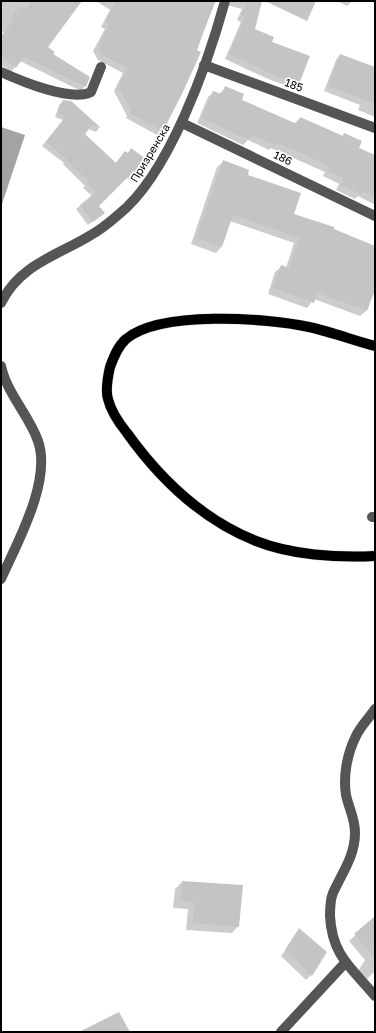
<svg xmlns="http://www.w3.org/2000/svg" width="376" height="1033" font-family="'Golos Text',sans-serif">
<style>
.water{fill:#a3a3a3}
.shadow{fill:#0003}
.building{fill:#c4c4c4}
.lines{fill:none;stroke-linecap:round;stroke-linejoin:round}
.major-casing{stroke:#dbdbdb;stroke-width:11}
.minor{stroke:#555;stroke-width:10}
.major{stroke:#000;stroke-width:10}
.labels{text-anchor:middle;stroke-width:3.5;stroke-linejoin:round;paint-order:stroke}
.street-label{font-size:11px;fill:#000;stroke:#fff}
</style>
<rect width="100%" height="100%" fill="#fff"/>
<path class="water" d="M1,127L25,135L1,207Z"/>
<path class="shadow" d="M1,1H81L47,47L52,54L85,86L81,91L20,61L11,72L1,65V37L4,33L1,30Z
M96,1H216L162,130L157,135L126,118L127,116L114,91L123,73L98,60L93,51L105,29L101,27L110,10Z
M223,1H261L254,29L271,43L298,84L294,88L268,79L225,59L241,22L237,20L242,9L227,5Z
M337,1H352L347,6Z
M340,55L375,71V117L358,110L360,105L324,91L336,60Z
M226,87L240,100L294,124L300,118L342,137L344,134L358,148L375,156V205L358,196L355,199L336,190L339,184L323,176L325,172L271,148L269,150L248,140L243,145L197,123L208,97L214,92L219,94Z
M63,101L70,102L99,128L96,132L88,129L84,134L115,164L125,152L127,154L131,150L148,162L132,182L126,177L98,205L99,217L88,225L76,209L92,196L83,188L85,186L63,164L64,163L42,146L63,120L55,117L59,105Z
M223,162L246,175L293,215L375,247V287L366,311L360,316L314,299L307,308L268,294L275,272L281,267L286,268L294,243L230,221L221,247L216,253L191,244L217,167Z
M182,882L242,886L238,926L232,933L186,930L188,909L173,908L175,889Z
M375,917V971L367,979L358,971L365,960L349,941Z
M300,930L311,975L306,980L281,956Z"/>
<path class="building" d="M32,1H82L48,47L55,52L53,54L90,77L86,87L24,57L16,68L1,57V36L14,20L11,18L20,6L26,10Z
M116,1H215L197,50L201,52L181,96L163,131L130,113L131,110L118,86L127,68L102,55L98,46L109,24L105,22Z
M247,1H262L255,29L274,37L272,42L310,56L299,84L273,75L229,54L245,17L241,15Z
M265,1H316L307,21Z
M340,54L375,67V104L328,86Z
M225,86L244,94L242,100L297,124L300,117L343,136L344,133L362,141L359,148L375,155V197L363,191L361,194L341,185L343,178L327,171L329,166L276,142L275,145L252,135L249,140L202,118L213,91L222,94Z
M63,100L71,101L101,128L92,125L85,134L116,163L125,151L128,153L131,148L150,162L137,178L131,174L99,206L105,213L93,222L80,205L96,192L87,183L88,181L66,160L67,159L46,142L66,116L58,113Z
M223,160L249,170L248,175L301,193L294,214L334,227V229L375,246V290L367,311L318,293L314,303L273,288L281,265L289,268L299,238L233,215L222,247L196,238Z
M182,881L243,885L239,927L193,923L194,902L180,901Z
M375,916V958L354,934Z
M299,928L327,952L312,976L285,950Z
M119,1012L130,1032H79Z"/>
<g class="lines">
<g class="major-casing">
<path id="major" d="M375,346C353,340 331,332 309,327C267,318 161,310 126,339C118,346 114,356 110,367C108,376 105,390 108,399C111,412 119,423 127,433C160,479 203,520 256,541C291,555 337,558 375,556"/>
</g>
<path class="minor" d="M204,65L375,128
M1,72C21,81 71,102 91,92L101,67
M182,123L375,216
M1,303C20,264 57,256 91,235C100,230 110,222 118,215C169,175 208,63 225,1
M1,366C7,394 29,415 38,441C52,481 17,543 1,579
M372,517H375
M375,709C369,718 360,727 356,736C347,754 343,776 346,795C349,809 355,818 355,833C355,856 342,873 333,893C330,900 330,909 330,916C332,956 352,968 375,996
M281,1032L345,963"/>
<use href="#major" class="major"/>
</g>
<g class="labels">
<g class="street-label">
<text transform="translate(294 85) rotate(20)" y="4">185</text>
<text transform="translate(150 153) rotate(-59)" y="4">Призренска</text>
<text transform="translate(283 158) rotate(26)" y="4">186</text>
</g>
</g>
<rect width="376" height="1033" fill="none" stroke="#000000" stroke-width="4"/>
</svg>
